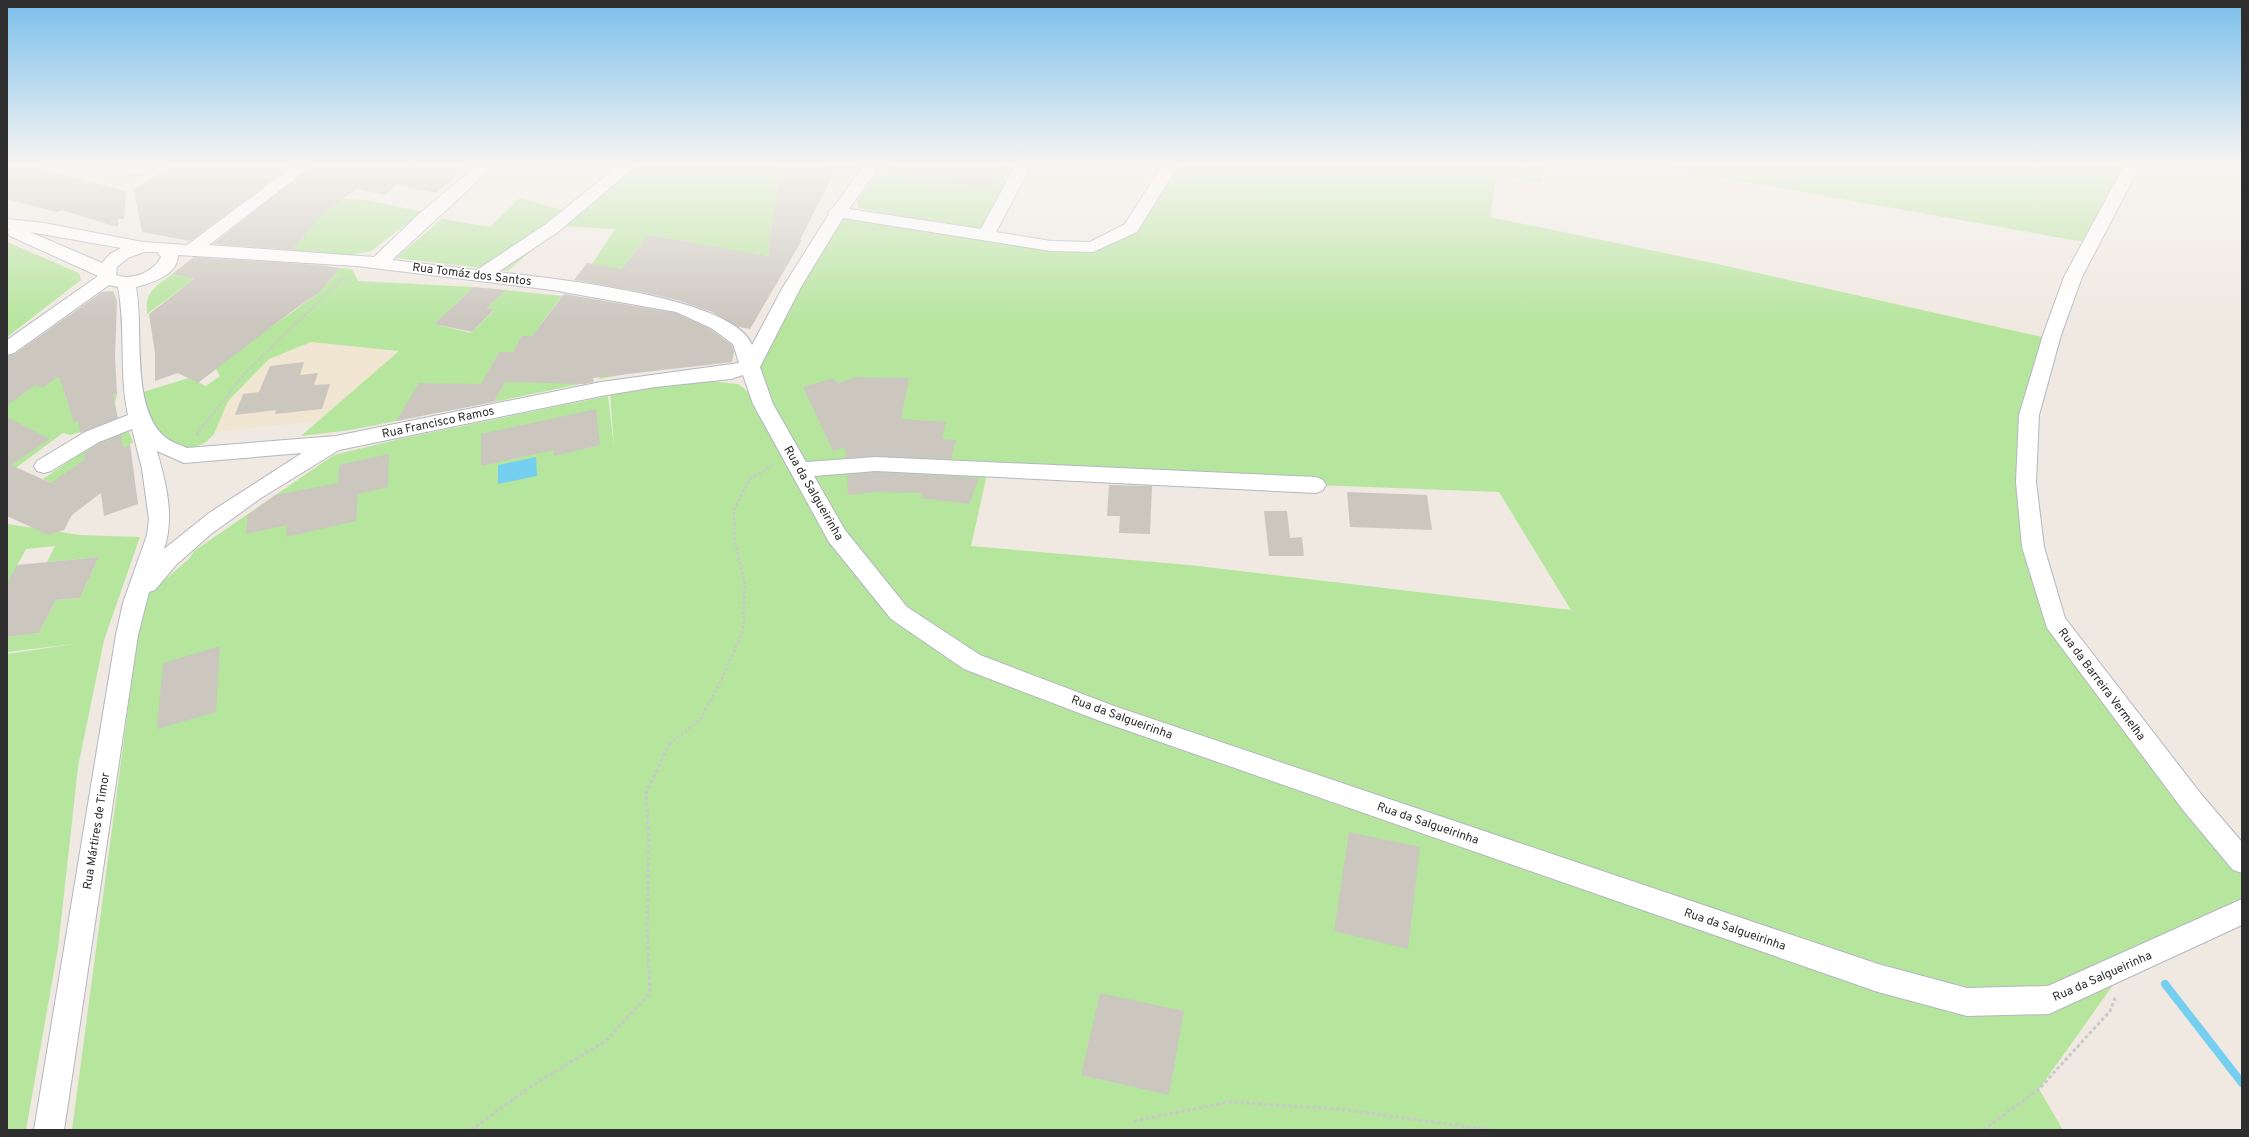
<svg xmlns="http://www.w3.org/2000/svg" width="2249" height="1137" font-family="Overpass,sans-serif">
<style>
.education{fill:#f0e6d1}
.green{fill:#b6e59e;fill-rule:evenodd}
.water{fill:#75cff0}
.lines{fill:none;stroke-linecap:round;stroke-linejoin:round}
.stream{stroke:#75cff0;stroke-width:8}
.building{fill:#cbc7bf}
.minor-casing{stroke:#b4b7c1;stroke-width:2}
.path-far2{stroke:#c9c9c9;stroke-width:2;stroke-dasharray:2.5 1.5;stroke-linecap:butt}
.path-far1{stroke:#c9c9c9;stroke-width:2.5;stroke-dasharray:3 2;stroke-linecap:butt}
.path{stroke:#c9c9c9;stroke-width:3;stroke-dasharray:3.5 2.5;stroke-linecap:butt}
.minor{fill:#fff;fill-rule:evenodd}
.labels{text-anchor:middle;stroke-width:3.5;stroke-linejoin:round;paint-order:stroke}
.street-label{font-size:12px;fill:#2e2e2e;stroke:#fff}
</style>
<rect width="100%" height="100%" fill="#efe9e1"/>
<path class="education" d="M311,342L399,351L318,421L214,432L228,401L269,359Z"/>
<path class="green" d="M618,164H780L768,256L705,248L689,242L648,235L619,271L592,264L615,229L560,226L508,271L396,258L442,219L490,227L520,198L572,213Z
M800,164H858L853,172Z
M890,164H1019L984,233L859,208L857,201L876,174L885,173Z
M1171,164H1546L1541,183L1497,175L1490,217L1713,263L2051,339L2027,492L2055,622L2242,861V913L2128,964L2039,1089L2063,1130H72L137,641L146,596L189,559L194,551L334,455L404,438L608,396L614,447L610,393L622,390L708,381L738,384L763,403L756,366L838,215L1093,247L1131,228ZM988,470L1316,485L1499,492L1571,610L1189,565L971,546Z
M1656,164H2121L2132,166L2090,243L1735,180Z
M341,199L367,200L422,212L371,251L352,255L291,251L324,213Z
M7,242L79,273L81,280L7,337Z
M340,268L352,269L358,281L474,287L434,324L471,333L494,311L487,308L506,290L562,296L540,325L631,356L626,374L599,379L609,357L596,356L580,384L494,402L529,337L521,336L513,352H499L476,394L445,384L420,383L403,410L401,420L350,430L301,436L399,351L311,342L269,359L228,401L214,434L206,442L196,447L184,448L160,440L144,405L143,392L189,378L206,386L220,376L215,367L319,293Z
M172,274L194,279L147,314C145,290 155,288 172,274Z
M78,333L64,392L70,410L117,394L115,403L78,415L80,432L70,435L63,433L10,472L7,502V348L12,345L32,355Z
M125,423L133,442L120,452L51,483L43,479Z
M7,524L79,535L140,537L104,640L78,767L58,948L26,1130H7V654L74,644L7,652V637L39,633L56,600L80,598L99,557L47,562L55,546L26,549L10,578L7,606Z"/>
<path class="water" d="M536,457L537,476L498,484V465Z"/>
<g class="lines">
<path class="stream" d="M2165,984L2242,1083"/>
</g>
<path class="building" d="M7,164H24L126,191L124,219H118V227L61,210L57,212L7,199Z
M175,164H294L190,241L142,232L134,189Z
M315,164H387L414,169L420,164H468L436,193L396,185L385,195L356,189L324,213L292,250L213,244Z
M780,164H796L836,169L800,240H802L750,329L739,327L712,312L677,300L637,291L574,280L587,263L621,269L648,235L768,256Z
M903,164H1001L986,189L902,173Z
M194,257L319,265L340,268L319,293L295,309L198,383L178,373L155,381V353L149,314L194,279L172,274Z
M474,287L506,290L487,308L494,310L472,332L434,324Z
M113,291L117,300L115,357L117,394L113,395L118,418L80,433L78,420L74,423L59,376L42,388L36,385L7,405V356L15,354L102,292Z
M564,294L676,313L710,329L732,345L734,352L732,362L593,378L594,382L585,384L505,382L494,402L396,421L419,383L481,384L499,352H513L521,336H532Z
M304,362L300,375L318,373L314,385L330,384L322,409L275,414L276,410L235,415L243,394L259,392L270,366Z
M857,377L909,378L901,419L946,422L942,439L956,440L951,459L876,456L846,458L845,447L833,451L803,387L833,378L838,383Z
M596,409L600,445L554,456V450L481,466V434Z
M7,417L50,439L11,465L51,483L85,459L84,453L100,443L121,435L123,449L130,444L138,504L104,516L101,493L72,515L64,530L48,535L7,516Z
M389,454L388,487L358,494L356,521L286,537L287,525L246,534L248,515L275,495L338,483L339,465Z
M876,472L979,478L969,504L920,498L922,493L876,492L848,495L847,475Z
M1109,485L1152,486L1150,534L1119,533L1120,516H1107Z
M1347,492L1427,495L1432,530L1350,527Z
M1264,511H1287L1290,538L1302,537L1304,556H1269Z
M99,557L80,598L56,600L39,633L7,637V583L17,565Z
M220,646L216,712L157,729L163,663Z
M1349,832L1420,847L1408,949L1334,931Z
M1100,993L1184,1011L1169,1095L1081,1075Z"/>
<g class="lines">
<g class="minor-casing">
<path id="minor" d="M101,164H155C142,183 121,172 103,167Z
M296,164H314L209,245L374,257L420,213L479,164H496L392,260L477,270L546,224L620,164H638L558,232L498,272C547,278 734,296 752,345L783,287L829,214L828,212L833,208L865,164H881L849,209L981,229L1016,164H1032L996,232L1051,241L1090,242L1125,224L1163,164H1179L1137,232L1093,252L1051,251L843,218L801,287L760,367L773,404L806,462L876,457L1316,477L1323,480L1326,485L1323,490L1316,493L876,471L814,476L845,530L907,607L980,655L1114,706L1878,964L1967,988L2048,986L2242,899V925L2049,1014L1967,1016L1878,992L1100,721L964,669L891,619L829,542L753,404L743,375L731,379L655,387L601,396L339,450L261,498L211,534L176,565L155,590L149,592L138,635L64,1130H34L116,635L123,603L147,535L149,519L142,469L132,429L99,442L51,471L44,473L37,471L34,466L37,461L85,432L128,415C119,373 126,329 118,287L109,285L14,353L7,355V340L98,276L10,236L7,232L9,229H7V219L44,223L143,242L187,245ZM30,232L121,248L110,254L102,263ZM144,252H157L161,257C154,272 132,281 116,275L117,267L128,258ZM178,255L357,266L552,290L676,312L711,328L733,344L739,363L601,382L336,436L187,448C180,445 171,442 165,437C130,407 144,330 136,287C152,283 178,275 178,255ZM157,451L184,463L302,453L209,513L164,549C175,517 166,483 157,451Z
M2125,164H2141L2082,277L2061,335L2039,415L2036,482L2044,547L2065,618L2201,794L2242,842V873L2233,870L2183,810L2047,628L2022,547L2016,482L2019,415L2043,335L2064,277Z"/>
</g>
<path class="path-far2" d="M204,425L246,372L343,278"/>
<path class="path-far1" d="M196,435L205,424
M669,744L700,720L720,683L743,630L745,583L735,542L734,510L750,479L773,465"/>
<path class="path" d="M1134,1121L1229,1102L1338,1109L1491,1130
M471,1130L533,1085L607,1040L650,993L647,928L649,839L646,793L670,743
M1983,1130L2039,1089L2110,1011L2115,998"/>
<use href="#minor" class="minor"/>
</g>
<linearGradient id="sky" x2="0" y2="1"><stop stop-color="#7abfeb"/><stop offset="0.51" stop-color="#f8f5f2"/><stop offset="1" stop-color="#f8f5f2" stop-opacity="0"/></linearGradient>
<rect width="2249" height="323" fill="url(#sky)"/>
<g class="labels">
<g class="street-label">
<text transform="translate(472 274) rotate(7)" y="4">Rua Tomáz dos Santos</text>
<text transform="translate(438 422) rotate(-12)" y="4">Rua Francisco Ramos</text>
<text transform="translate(814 493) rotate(60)" y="4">Rua da Salgueirinha</text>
<text transform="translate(2102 684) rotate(53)" y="4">Rua da Barreira Vermelha</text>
<text transform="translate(1122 717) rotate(20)" y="4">Rua da Salgueirinha</text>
<text transform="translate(1428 823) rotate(19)" y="4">Rua da Salgueirinha</text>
<text transform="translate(96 831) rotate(-81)" y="4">Rua Mártires de Timor</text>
<text transform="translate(1735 929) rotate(19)" y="4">Rua da Salgueirinha</text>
<text transform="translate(2102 976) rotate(-24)" y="4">Rua da Salgueirinha</text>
</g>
</g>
<rect width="2249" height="1137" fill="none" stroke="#2e2e2e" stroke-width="16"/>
</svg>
